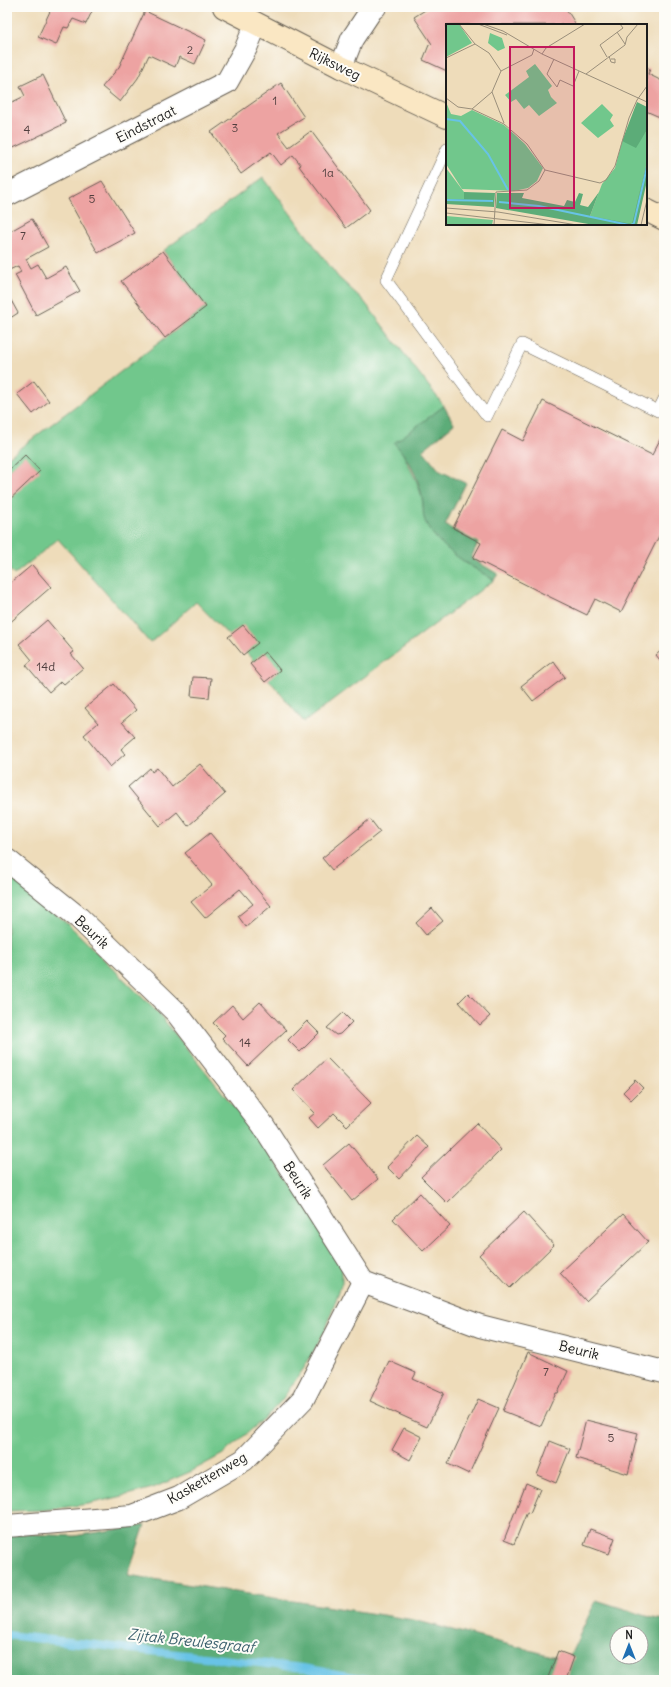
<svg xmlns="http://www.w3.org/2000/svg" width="671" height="1687" font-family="Delius,sans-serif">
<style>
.green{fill:#71c78c;stroke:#467254}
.forest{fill:#5cac78;stroke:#3c644a;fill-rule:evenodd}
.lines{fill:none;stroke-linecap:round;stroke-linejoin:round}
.stream{stroke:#68c3e6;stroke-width:8}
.building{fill:#eda3a2}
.lane-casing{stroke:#665f53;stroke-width:12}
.street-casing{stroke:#665f53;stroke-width:24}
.secondary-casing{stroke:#665f53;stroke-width:24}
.lane{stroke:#fff;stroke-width:11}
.street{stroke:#fff;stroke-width:22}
.secondary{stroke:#fae7c3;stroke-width:22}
.labels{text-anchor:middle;stroke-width:4;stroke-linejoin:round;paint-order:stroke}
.number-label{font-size:12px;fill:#503e3e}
.street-label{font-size:14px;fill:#1c1c1c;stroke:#fdfcf7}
.water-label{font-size:15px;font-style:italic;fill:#3a5f6d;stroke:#fdfcf7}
.inset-river{fill:none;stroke:#68c3e6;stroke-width:2}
.inset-road{fill:none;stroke:#9a8f7b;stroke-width:1}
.view{fill:#c2185b;fill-opacity:0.15;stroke:#c2185b;stroke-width:2}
.inset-edge{fill:none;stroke:#1c1c1c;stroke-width:2}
</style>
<rect width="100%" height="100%" fill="#fdfcf7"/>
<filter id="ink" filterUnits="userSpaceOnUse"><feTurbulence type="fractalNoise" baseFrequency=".025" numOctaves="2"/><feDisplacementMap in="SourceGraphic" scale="8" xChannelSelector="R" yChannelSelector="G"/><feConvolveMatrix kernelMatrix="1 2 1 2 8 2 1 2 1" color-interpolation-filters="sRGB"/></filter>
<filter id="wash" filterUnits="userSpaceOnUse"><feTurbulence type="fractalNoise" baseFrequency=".012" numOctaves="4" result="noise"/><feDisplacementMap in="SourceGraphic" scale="16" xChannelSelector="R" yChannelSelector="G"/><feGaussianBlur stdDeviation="0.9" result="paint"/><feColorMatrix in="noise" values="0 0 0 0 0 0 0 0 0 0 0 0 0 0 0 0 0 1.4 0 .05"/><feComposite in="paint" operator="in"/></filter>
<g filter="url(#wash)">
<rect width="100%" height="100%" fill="#eedcba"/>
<path class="green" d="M263,177L338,277L363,300L444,406L395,443L402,452L417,482L422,497L424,513L464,562L494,580L304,722L251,658L196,602L150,643L58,539L14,575L7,567V458L206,307L163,251Z
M7,875L67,923L159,1014L252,1129L326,1233L342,1265V1282L326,1329L304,1368L281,1401L266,1417L223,1454L192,1471L153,1488L123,1496L88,1504L45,1510L7,1511Z"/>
<path class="forest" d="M444,406L454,424L423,450L440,471L466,483L445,525L478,543L471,558L498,574L494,580C471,566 436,547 425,521C422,513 424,505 422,497C419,478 407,456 394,443Z
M145,1525L128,1575L414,1620L568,1660L596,1600L653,1618L664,1620V1680H7V1533L74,1536ZM617,1633H641V1657H617Z"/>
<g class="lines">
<path class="stream" d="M7,1635L303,1668L371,1680"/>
</g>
<g id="blocks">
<path class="building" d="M52,7H94L86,24L73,19L68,28L64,27L56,45L38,37Z
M430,7H565L575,23L573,25H447V71L423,60L429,45L432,44L414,17Z
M145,11L206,40L195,64L179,57L175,67L149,55L138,78L120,102L102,87L119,67Z
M646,67L650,69L648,74L664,82V119L646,111Z
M43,75L66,123L7,151V102L8,104L25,96L20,86Z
M281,83L304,117L278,133L289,147L311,131L370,210L346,228L299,166L301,165L293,155L281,165L271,152L241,174L211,132Z
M102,181L135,233L98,253L68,199Z
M32,219L48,247L26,259L31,268L38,264L46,278L66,267L80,291L36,315L15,275L21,272L18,266L7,271V233Z
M163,251L206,307L165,338L121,281Z
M7,293L18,313L7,320Z
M34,381L49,401L33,414L17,394Z
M543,401L652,455L664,432V526L621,612L595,599L587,615L550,597L473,558L481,543L453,528L502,430L523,441Z
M25,455L40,471L7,502V472Z
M32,565L51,587L7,625V586Z
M47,620L74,652L71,654L83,668L64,684L61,681L49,692L26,665L32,660L19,644Z
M243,625L258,643L243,655L228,637Z
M664,648V665L656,655Z
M265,652L280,670L265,682L250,664Z
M553,661L565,677L533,701L521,686Z
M193,677L211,678L209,698L191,696Z
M114,684L136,710L122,722L135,737L121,749L125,754L110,767L84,735L98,723L85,708Z
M200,764L225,794L188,826L177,812L160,826L128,787L150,768L152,772L157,768L172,787Z
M370,819L380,832L332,870L322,858Z
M210,833L271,906L246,927L238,916L253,904L240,889L205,918L191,902L212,885L185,853Z
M432,908L443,921L426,935L416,923Z
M468,993L490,1016L480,1025L459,1002Z
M260,1002L286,1030L248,1066L222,1038L225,1035L213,1023L232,1005L243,1018Z
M343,1013L352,1022L340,1034L336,1035L327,1028Z
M307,1021L319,1033L300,1052L288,1040Z
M327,1058L371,1103L347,1126L334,1113L318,1128L309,1118L315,1113L293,1090Z
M635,1080L643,1088L631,1100L623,1092Z
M477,1123L501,1150L447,1203L421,1177Z
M417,1136L429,1147L399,1179L387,1167Z
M349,1143L378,1179L352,1201L323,1165Z
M664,1154V1162L659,1158Z
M420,1193L450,1226L423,1251L393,1219Z
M524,1212L554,1245L510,1288L479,1255Z
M623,1214L648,1242L586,1301L560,1273Z
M528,1352L568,1371L558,1393H556L541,1426L503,1411Z
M389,1361L416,1373L413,1379L444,1393L427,1427L370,1401Z
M478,1399L499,1408L469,1474L448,1464Z
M586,1420L638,1433L628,1474L576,1458Z
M404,1428L422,1437L410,1460L392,1450Z
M550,1441L570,1449L556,1483L537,1475Z
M663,1473H664V1489L660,1488Z
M526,1483L540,1489L530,1513L527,1512L514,1544L504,1540Z
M590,1529L615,1538L609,1554L584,1545Z
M558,1651L574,1657L566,1680H547Z"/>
</g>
</g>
<g filter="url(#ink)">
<use href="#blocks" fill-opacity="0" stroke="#665f53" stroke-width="1"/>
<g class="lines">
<g class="lane-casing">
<path id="lane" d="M447,149L386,280L487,416L522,344L658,411L664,399"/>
</g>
<g class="street-casing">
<path id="street" d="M341,67L352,39L372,9L375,7
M7,195L227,82L246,48L256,24
M7,860L79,918L176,1012L263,1125L363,1282L480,1326L664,1372
M7,1526L132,1516L179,1498L244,1460L303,1399L363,1282"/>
</g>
<g class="secondary-casing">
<path id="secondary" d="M224,7L341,67L447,117
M646,210L664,219"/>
</g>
<use href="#lane" class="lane"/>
<use href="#street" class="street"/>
<use href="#secondary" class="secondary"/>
</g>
</g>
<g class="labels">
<g class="number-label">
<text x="190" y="54">2</text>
<text x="275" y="105">1</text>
<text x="235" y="132">3</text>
<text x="27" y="134">4</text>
<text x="328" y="177">1a</text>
<text x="92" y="203">5</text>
<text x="23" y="240">7</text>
<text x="46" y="671">14d</text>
<text x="245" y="1047">14</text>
<text x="546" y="1376">7</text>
<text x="611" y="1442">5</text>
</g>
<g class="street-label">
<text transform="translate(335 64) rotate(26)" y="5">Rijksweg</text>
<text transform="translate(146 124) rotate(-27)" y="5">Eindstraat</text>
<text transform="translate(92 932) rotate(43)" y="5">Beurik</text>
<text transform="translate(298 1180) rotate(57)" y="5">Beurik</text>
<text transform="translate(579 1350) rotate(14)" y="5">Beurik</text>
<text transform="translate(207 1478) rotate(-30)" y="5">Kaskettenweg</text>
</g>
<g class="water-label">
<text transform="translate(191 1641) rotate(6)" y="5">Zijtak Breulesgraaf</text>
</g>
</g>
<g transform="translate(446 24)">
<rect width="201" height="201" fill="#eedcba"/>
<path d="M0,0H13L26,19L0,33ZM44,9L56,14L59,24L52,27L42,19ZM89,40L106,62L102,66L105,73L111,79L93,92L83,81L78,85L70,75L65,78L59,71L83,53L80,47ZM0,78L5,90L15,92L26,86L58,101L79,120L97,144L91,157L82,164L68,167L16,165L0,140ZM156,80L167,91L164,96L168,102L152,114L135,99ZM201,106V137L187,199L184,201L144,192L156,160L169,144L176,117L191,120ZM0,144L18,168V175H0ZM0,192L47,196L46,201H0Z" fill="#71c78c"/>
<path d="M191,78L201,83V106L190,124L176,117ZM201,137V157L191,201H148L50,184L51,169H78L76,174L118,182L121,176L129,178L133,169L137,170L134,181L142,183L153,168L144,192L186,200ZM18,168L49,169L48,183L0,180V175H18Z" fill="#5cac78"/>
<path class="inset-river" d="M0,95L14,97L42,130L62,166M0,176L47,177M53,178L93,182L183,201M185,201L188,199L201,143"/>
<path class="inset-road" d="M13,0L29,20L43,29L55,47M32,0L61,11M37,0L57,7L96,30L201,78M171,8L179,20M96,30L100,24L139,0M163,32L165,38L169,39V35H165M161,33L154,21L177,4L174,0M0,34L29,20M108,35L101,50L111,63L114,56L127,62L133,47M140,50L179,21L181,13L192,0M46,68L58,99M0,74L12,83L26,85L58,100L81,120L99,146L154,159L160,156L169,142L183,94L191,76L201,62M26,85L46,68L55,47L86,31L88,25M0,184L52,188L131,201M0,189L105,201M48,201L50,168L81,166L93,157L99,146M195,201L201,176"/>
<path class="view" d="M64,23H128V184H64Z"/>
<rect width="201" height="201" class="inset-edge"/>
</g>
<rect width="671" height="1687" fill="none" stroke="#fdfcf7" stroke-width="24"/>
<g transform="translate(629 1645)"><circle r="19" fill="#fdfcf7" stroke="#a3a29f"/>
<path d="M0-3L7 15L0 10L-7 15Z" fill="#1f6fb2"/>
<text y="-6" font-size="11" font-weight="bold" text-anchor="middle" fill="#1c1c1c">N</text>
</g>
</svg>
